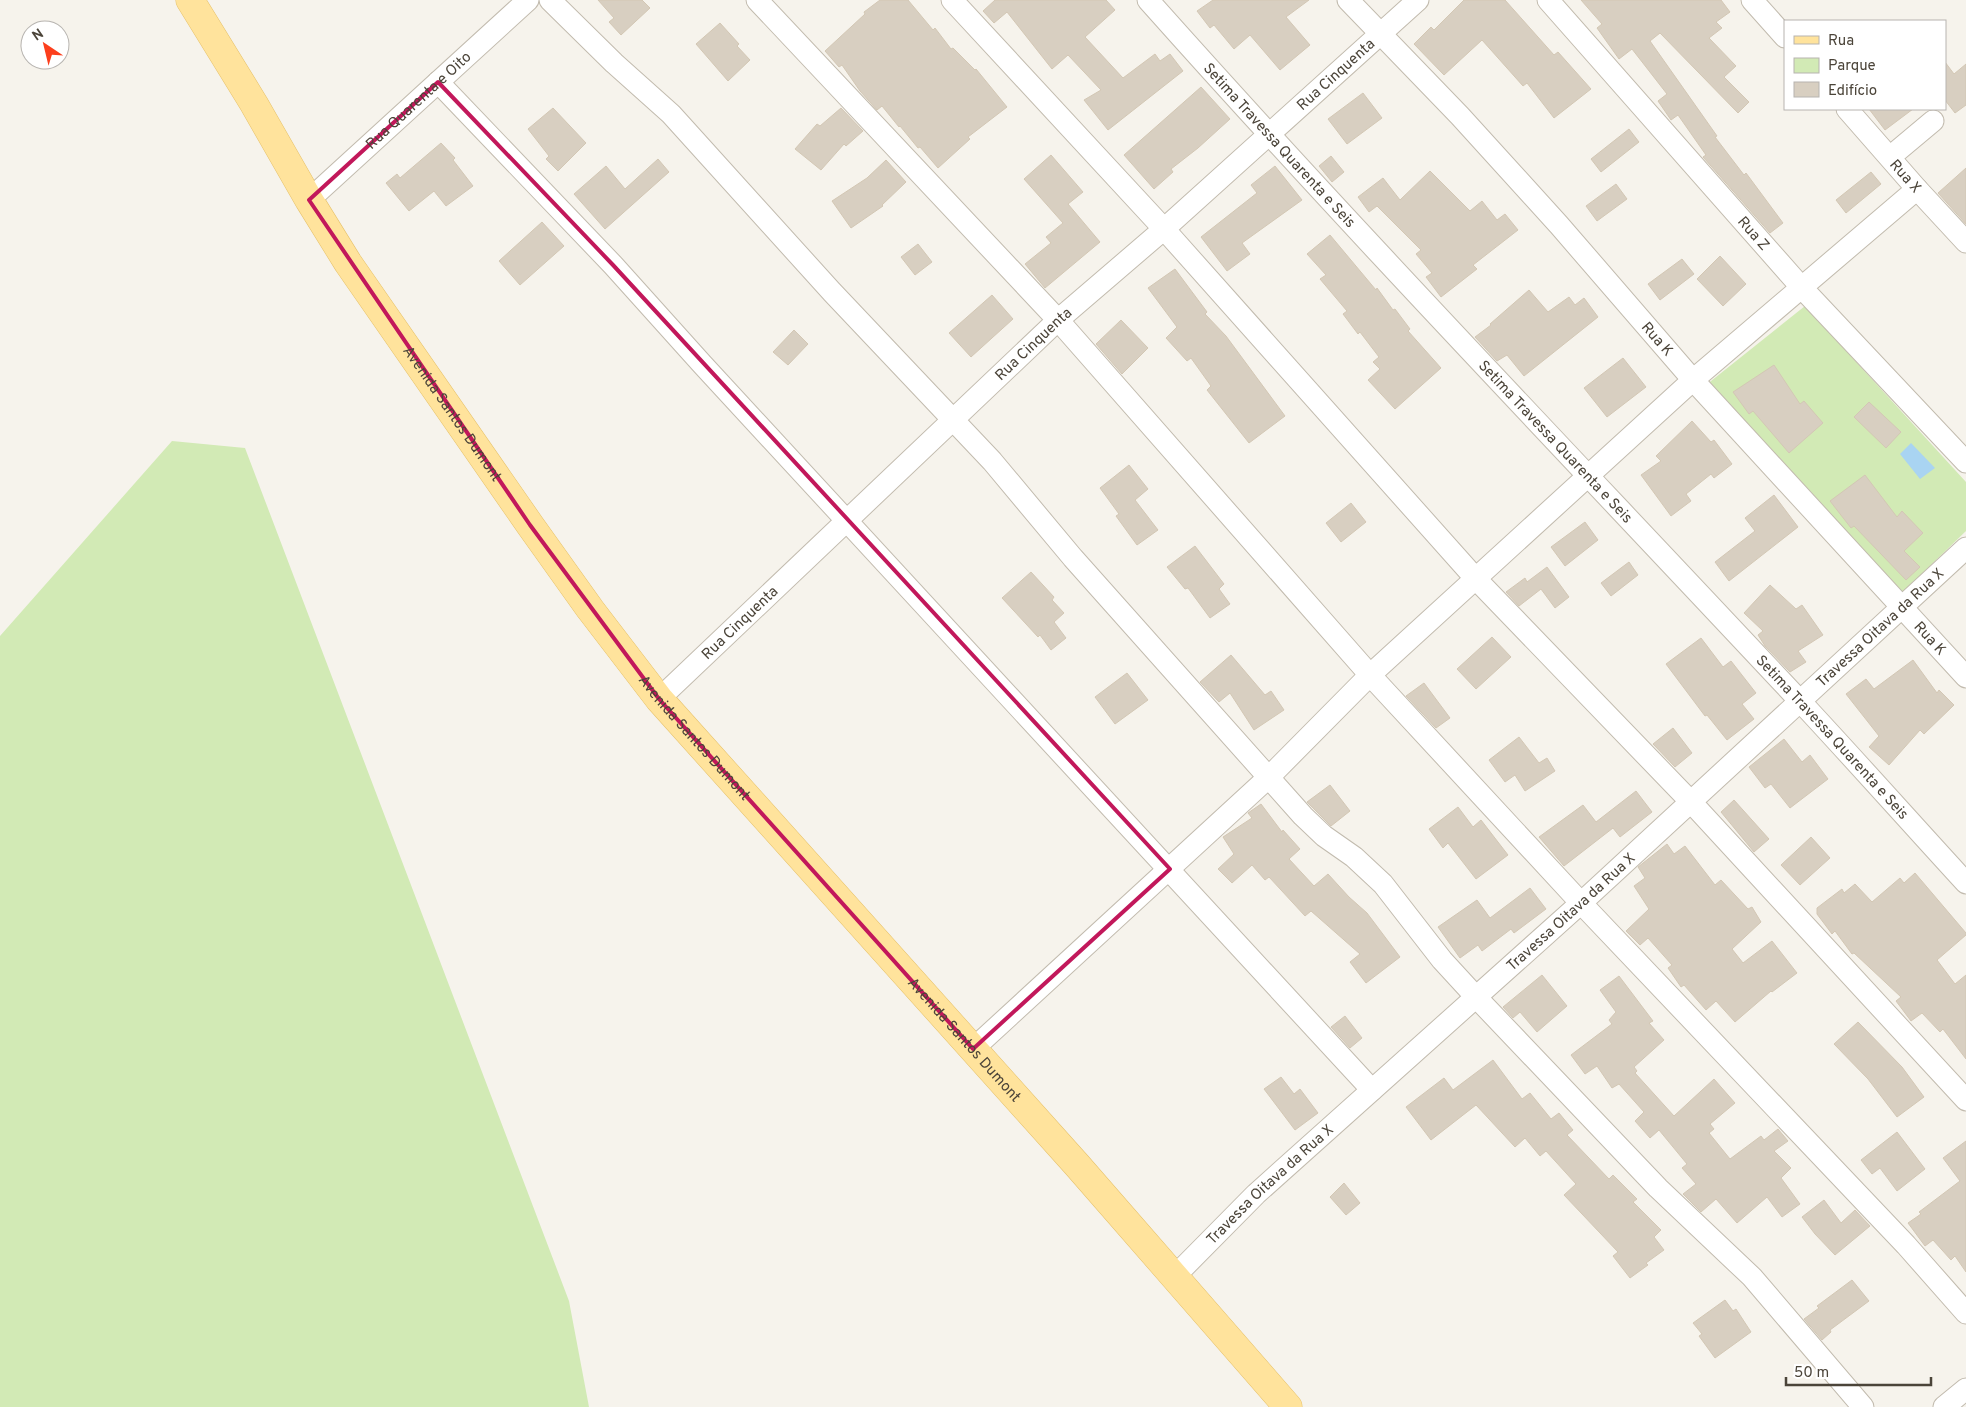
<svg xmlns="http://www.w3.org/2000/svg" width="1966" height="1407" font-family="Overpass,sans-serif">
<style>
.green{fill:#d2eab5}
.water{fill:#a9d4f2}
.building{fill:#d8cfc1;stroke:#d3c7b4}
.lines{fill:none;stroke-linecap:round;stroke-linejoin:round}
.minor-casing{stroke:#c2bbae;stroke-width:23}
.primary-casing{stroke:#e6c16a;stroke-width:29}
.minor{stroke:#fff;stroke-width:21}
.primary{stroke:#ffe39c;stroke-width:28}
.marked{fill:none;stroke:#c2185b;stroke-width:4;stroke-linejoin:round}
.labels{text-anchor:middle;stroke-width:5;stroke-linejoin:round;paint-order:stroke}
.street-label{font-size:15px;fill:#4b4439;stroke:#fff}
</style>
<rect width="100%" height="100%" fill="#f6f3ec"/>
<path class="green" d="M1805,306L1966,482V531L1902,593L1706,385Z
M172,441L245,448L569,1301L589,1407H0V636Z"/>
<path class="water" d="M1911,443L1935,468L1920,479L1900,454Z"/>
<path class="building" d="M598,0H642L650,8L621,35L609,22L614,18Z
M880,0H908L933,30L935,28L951,49L953,48L975,70L976,69L1007,107L968,137L970,139L938,168L920,147L918,148L900,126L899,127L882,106L877,110L860,91L842,65L839,67L825,51L865,14L864,12Z
M995,0H1106L1115,10L1085,37L1123,78L1155,54L1160,61L1170,54L1183,71L1108,130L1084,100L1101,90L1068,55L1052,69L1007,12L994,23L983,11Z
M1213,0H1309L1286,17L1310,45L1280,70L1250,35L1234,49L1214,25L1210,28L1197,11Z
M1464,0H1505L1554,55L1558,52L1591,89L1554,118L1527,83L1523,86L1482,40L1444,75L1414,44L1431,27L1434,30Z
M1581,0H1721L1730,12L1716,22L1722,28L1709,38L1736,66L1724,77L1749,102L1738,113L1660,33L1650,41L1717,136L1715,137L1744,175L1746,173L1783,223L1770,233L1703,157L1706,155L1678,115L1671,120L1658,101L1667,94L1632,49L1619,59L1597,28L1602,24Z
M720,23L739,44L737,46L750,60L728,81L696,44Z
M1945,62L1954,74L1966,64V105L1955,113L1945,100Z
M1201,87L1230,119L1198,148L1171,169L1173,172L1154,189L1124,155Z
M1363,93L1382,118L1347,144L1328,119Z
M553,108L586,143L558,171L546,159L549,156L528,129Z
M841,108L863,131L846,146L844,144L821,170L795,149L817,124L820,126Z
M1869,109H1913L1885,130Z
M1629,129L1639,142L1601,172L1591,159Z
M441,143L455,158L453,160L473,186L446,206L434,191L409,211L386,183L397,174L400,178Z
M1051,155L1083,192L1068,204L1100,242L1045,288L1025,264L1051,243L1046,237L1063,223L1024,179Z
M1331,156L1344,172L1332,182L1319,166Z
M658,159L669,172L605,229L574,194L606,166L625,189Z
M886,160L906,182L882,205L883,206L851,228L832,201L867,178Z
M1275,166L1302,200L1242,243L1250,254L1227,271L1201,237L1257,193L1251,185Z
M1966,168V224L1938,193Z
M1430,171L1470,211L1482,201L1497,220L1505,214L1518,230L1473,265L1477,269L1441,297L1426,277L1432,273L1416,254L1421,250L1377,206L1369,212L1358,197L1383,178L1400,200Z
M1871,172L1881,184L1846,213L1836,200Z
M1616,184L1627,199L1597,221L1586,206Z
M542,222L564,246L520,285L499,261Z
M1330,235L1376,290L1377,288L1393,310L1395,309L1410,329L1408,331L1441,368L1395,409L1368,380L1380,369L1373,362L1379,357L1360,332L1358,334L1343,314L1347,311L1320,279L1326,275L1307,254Z
M918,244L932,262L915,275L901,257Z
M1720,256L1746,284L1723,306L1697,279Z
M1682,259L1694,274L1660,300L1648,284Z
M1175,269L1207,312L1205,314L1226,336L1285,416L1249,443L1207,390L1211,386L1191,358L1187,361L1166,338L1177,327L1148,288Z
M1529,290L1548,312L1569,297L1575,305L1584,298L1598,317L1524,376L1507,355L1497,361L1475,337L1491,325L1490,324Z
M992,295L1013,319L971,357L949,333Z
M1121,320L1148,348L1122,374L1096,344Z
M794,330L808,344L788,365L773,352Z
M1623,358L1646,387L1607,417L1584,388Z
M1774,365L1800,404L1804,401L1823,423L1789,453L1753,411L1749,414L1733,392Z
M1869,402L1901,432L1886,448L1854,417Z
M1692,421L1711,442L1714,440L1732,464L1714,478L1711,474L1686,494L1691,501L1671,516L1641,475L1661,461L1656,456Z
M1129,465L1148,489L1135,500L1158,530L1137,545L1116,516L1119,514L1100,488Z
M1865,475L1897,517L1902,511L1923,533L1904,551L1920,567L1906,580L1854,526L1851,528L1830,501Z
M1774,495L1798,527L1729,581L1715,562L1755,531L1745,518Z
M1351,503L1366,522L1341,542L1326,523Z
M1585,522L1598,540L1565,566L1551,547Z
M1195,546L1224,584L1219,589L1230,604L1210,618L1188,588L1185,589L1167,567Z
M1629,562L1638,575L1611,596L1601,583Z
M1547,567L1569,597L1555,608L1541,589L1519,606L1506,592L1525,578L1527,582Z
M1031,572L1054,597L1052,600L1064,613L1054,622L1066,638L1051,650L1040,635L1038,637L1002,598Z
M1770,585L1796,609L1802,605L1823,635L1798,651L1806,662L1790,672L1765,646L1758,635L1763,631L1744,613Z
M1492,637L1511,657L1476,689L1457,669Z
M1701,638L1723,667L1731,661L1756,693L1742,704L1754,719L1727,740L1707,715L1705,716L1666,664Z
M1231,655L1265,695L1271,691L1284,710L1254,730L1230,693L1219,702L1200,682Z
M1913,660L1937,693L1939,690L1954,705L1924,734L1920,730L1889,765L1869,747L1879,736L1846,694L1866,679L1874,689Z
M1127,673L1148,700L1115,724L1095,697Z
M1424,683L1450,718L1436,728L1406,696Z
M1673,728L1692,753L1675,767L1653,744Z
M1519,737L1539,763L1547,758L1555,771L1525,791L1515,775L1505,782L1489,760Z
M1784,739L1802,762L1810,755L1828,779L1790,808L1771,784L1765,788L1749,767Z
M1330,785L1350,811L1331,826L1307,802Z
M1636,791L1652,812L1620,837L1613,828L1564,866L1539,837L1583,805L1596,822Z
M1734,800L1769,839L1754,852L1721,812Z
M1261,804L1282,832L1283,830L1300,849L1289,859L1314,886L1328,874L1349,897L1367,913L1400,957L1366,983L1350,962L1360,954L1311,911L1305,916L1269,877L1265,880L1252,865L1232,883L1218,869L1234,854L1223,837L1252,818L1248,813Z
M1458,807L1473,827L1481,820L1508,855L1476,879L1448,843L1443,848L1429,829Z
M1811,837L1830,858L1800,885L1781,865Z
M1667,844L1674,854L1685,846L1715,885L1721,880L1748,909L1752,907L1761,922L1732,949L1743,963L1772,941L1797,973L1772,992L1771,991L1735,1022L1716,1001L1706,1010L1684,985L1681,987L1668,968L1672,965L1648,938L1640,945L1626,931L1649,909L1634,886L1645,878L1638,867Z
M1915,873L1966,933V935L1937,960L1955,984L1966,975V1059L1943,1029L1940,1032L1922,1013L1911,1021L1896,1001L1901,997L1854,953L1852,954L1835,931L1832,934L1817,914V908L1842,889L1844,893L1855,884L1872,902L1900,878L1904,883Z
M1530,888L1546,909L1514,933L1511,929L1482,951L1478,945L1460,958L1438,927L1477,900L1490,918Z
M1542,975L1567,1006L1537,1032L1520,1012L1513,1018L1503,1007Z
M1619,976L1653,1021L1649,1023L1664,1040L1634,1067L1637,1071L1635,1073L1674,1116L1714,1079L1735,1103L1710,1124L1714,1129L1709,1133L1730,1159L1761,1136L1764,1140L1778,1129L1788,1141L1774,1151L1791,1168L1781,1178L1800,1204L1782,1217L1767,1197L1737,1223L1716,1199L1701,1212L1683,1194L1696,1184L1682,1168L1687,1164L1659,1130L1650,1138L1635,1121L1644,1112L1619,1084L1612,1088L1597,1066L1585,1074L1571,1055L1612,1024L1609,1020L1616,1012L1600,990Z
M1345,1016L1362,1038L1350,1048L1331,1027Z
M1858,1022L1902,1067L1924,1097L1897,1117L1868,1079L1834,1044Z
M1493,1060L1522,1099L1530,1093L1551,1119L1559,1113L1573,1130L1567,1135L1609,1179L1613,1175L1637,1199L1633,1202L1661,1230L1654,1237L1664,1250L1646,1263L1648,1265L1630,1278L1613,1256L1618,1252L1564,1195L1576,1184L1546,1151L1540,1156L1525,1138L1515,1147L1476,1105L1431,1140L1406,1107L1444,1078L1453,1090Z
M1281,1077L1294,1094L1300,1089L1318,1113L1295,1130L1264,1089Z
M1897,1132L1925,1169L1897,1191L1880,1168L1872,1174L1861,1160Z
M1966,1141V1272L1955,1256L1951,1260L1933,1240L1925,1246L1908,1223L1921,1214L1919,1212L1960,1181L1943,1158Z
M1344,1183L1360,1203L1346,1215L1330,1197Z
M1824,1200L1841,1223L1855,1210L1870,1226L1835,1255L1815,1234L1802,1217Z
M1852,1280L1869,1301L1830,1330L1831,1332L1822,1340L1804,1319L1819,1308L1817,1306Z
M1725,1300L1733,1311L1736,1309L1751,1332L1715,1358L1699,1336L1702,1334L1693,1323Z"/>
<g class="lines">
<g class="minor-casing">
<g id="minor">
<path d="M550,0L614,63L671,114L832,292L992,461L1073,558L1303,816L1324,836L1354,857L1383,884L1442,960L1476,997L1658,1188L1752,1277L1863,1407"/>
<path d="M757,0L1058,320L1370,675L1581,903L1906,1245L1966,1313"/>
<path d="M952,0L1164,229L1476,579L1691,802L1966,1100"/>
<path id="s1" d="M1148,0C1360,238 1581,467 1799,700C1855,760 1910,822 1966,883"/>
<path id="s2" d="M1348,0L1460,116L1559,225L1693,380L1966,677"/>
<path id="s3" d="M1548,0L1802,288L1966,462"/>
<path d="M1752,0L1785,37"/>
<path d="M438,82L613,265L702,364L1372,1090"/>
<path id="s4" d="M1847,109L1917,189L1966,242"/>
<path d="M1890,157L1933,121"/>
<path id="s5" d="M309,200L528,0"/>
<path id="s6" d="M659,699L1058,320L1164,229L1418,0"/>
<path d="M973,1049L1269,777L1370,675L1693,380L1917,189"/>
<path id="s7" d="M1175,1276L1256,1194L1581,903L1966,548"/>
<path d="M1944,1407L1966,1389"/>
</g>
</g>
<g class="primary-casing">
<g id="primary">
<path id="s8" d="M190,0L254,104L309,200L348,263L530,525L590,609L659,699L1077,1165L1288,1407"/>
</g>
</g>
<use href="#minor" class="minor"/>
<use href="#primary" class="primary"/>
</g>
<path class="marked" d="M438,82L613,265L1170,869L973,1049L659,699L530,525L309,200Z"/>
<g class="labels">
<g class="street-label">
<text dy="5" stroke="none"><textPath href="#s6" startOffset="921">Rua Cinquenta</textPath></text>
<text dy="5" stroke="none"><textPath href="#s5" startOffset="148">Rua Quarenta e Oito</textPath></text>
<text dy="5" stroke="none"><textPath href="#s1" startOffset="196">Setima Travessa Quarenta e Seis</textPath></text>
<text dy="5" stroke="none"><textPath href="#s4" startOffset="89">Rua X</textPath></text>
<text dy="5" stroke="none"><textPath href="#s3" startOffset="311">Rua Z</textPath></text>
<text dy="5" stroke="none"><textPath href="#s2" startOffset="459">Rua K</textPath></text>
<text dy="5" stroke="none"><textPath href="#s6" startOffset="516">Rua Cinquenta</textPath></text>
<text dy="5" stroke="none"><textPath href="#s8" startOffset="490">Avenida Santos Dumont</textPath></text>
<text dy="5" stroke="none"><textPath href="#s1" startOffset="601">Setima Travessa Quarenta e Seis</textPath></text>
<text dy="5" stroke="none"><textPath href="#s6" startOffset="111">Rua Cinquenta</textPath></text>
<text dy="5" stroke="none"><textPath href="#s7" startOffset="958">Travessa Oitava da Rua X</textPath></text>
<text dy="5" stroke="none"><textPath href="#s2" startOffset="864">Rua K</textPath></text>
<text dy="5" stroke="none"><textPath href="#s8" startOffset="895">Avenida Santos Dumont</textPath></text>
<text dy="5" stroke="none"><textPath href="#s1" startOffset="1006">Setima Travessa Quarenta e Seis</textPath></text>
<text dy="5" stroke="none"><textPath href="#s7" startOffset="538">Travessa Oitava da Rua X</textPath></text>
<text dy="5" stroke="none"><textPath href="#s8" startOffset="1300">Avenida Santos Dumont</textPath></text>
<text dy="5" stroke="none"><textPath href="#s7" startOffset="132">Travessa Oitava da Rua X</textPath></text>
</g>
</g>
<rect x="1784" y="20" width="162" height="90" fill="#ffffff" stroke="#b7b4b0"/>
<rect x="1794" y="36" width="25" height="8" fill="#ffe39c" stroke="#b7b4b0"/>
<text x="1828" y="45" font-size="15" fill="#4b4439">Rua</text>
<rect x="1794" y="58" width="25" height="15" fill="#d2eab5" stroke="#b7b4b0"/>
<text x="1828" y="70" font-size="15" fill="#4b4439">Parque</text>
<rect x="1794" y="82" width="25" height="15" fill="#d8cfc1" stroke="#b7b4b0"/>
<text x="1828" y="95" font-size="15" fill="#4b4439">Edifício</text>
<g transform="translate(45 45) rotate(325)"><circle r="24" fill="#ffffff" stroke="#b7b4b0"/>
<path d="M0-4L9 19L0 12L-9 19Z" fill="#fc3f1d"/>
<text y="-8" font-size="14" font-weight="bold" text-anchor="middle" fill="#4b4439">N</text>
</g>
<path d="M1786 1377v8h145v-8" fill="none" stroke="#4b4439" stroke-width="2.5"/>
<text x="1794" y="1377" font-size="15" fill="#4b4439" stroke="#ffffff" stroke-width="4" paint-order="stroke">50 m</text>
</svg>
